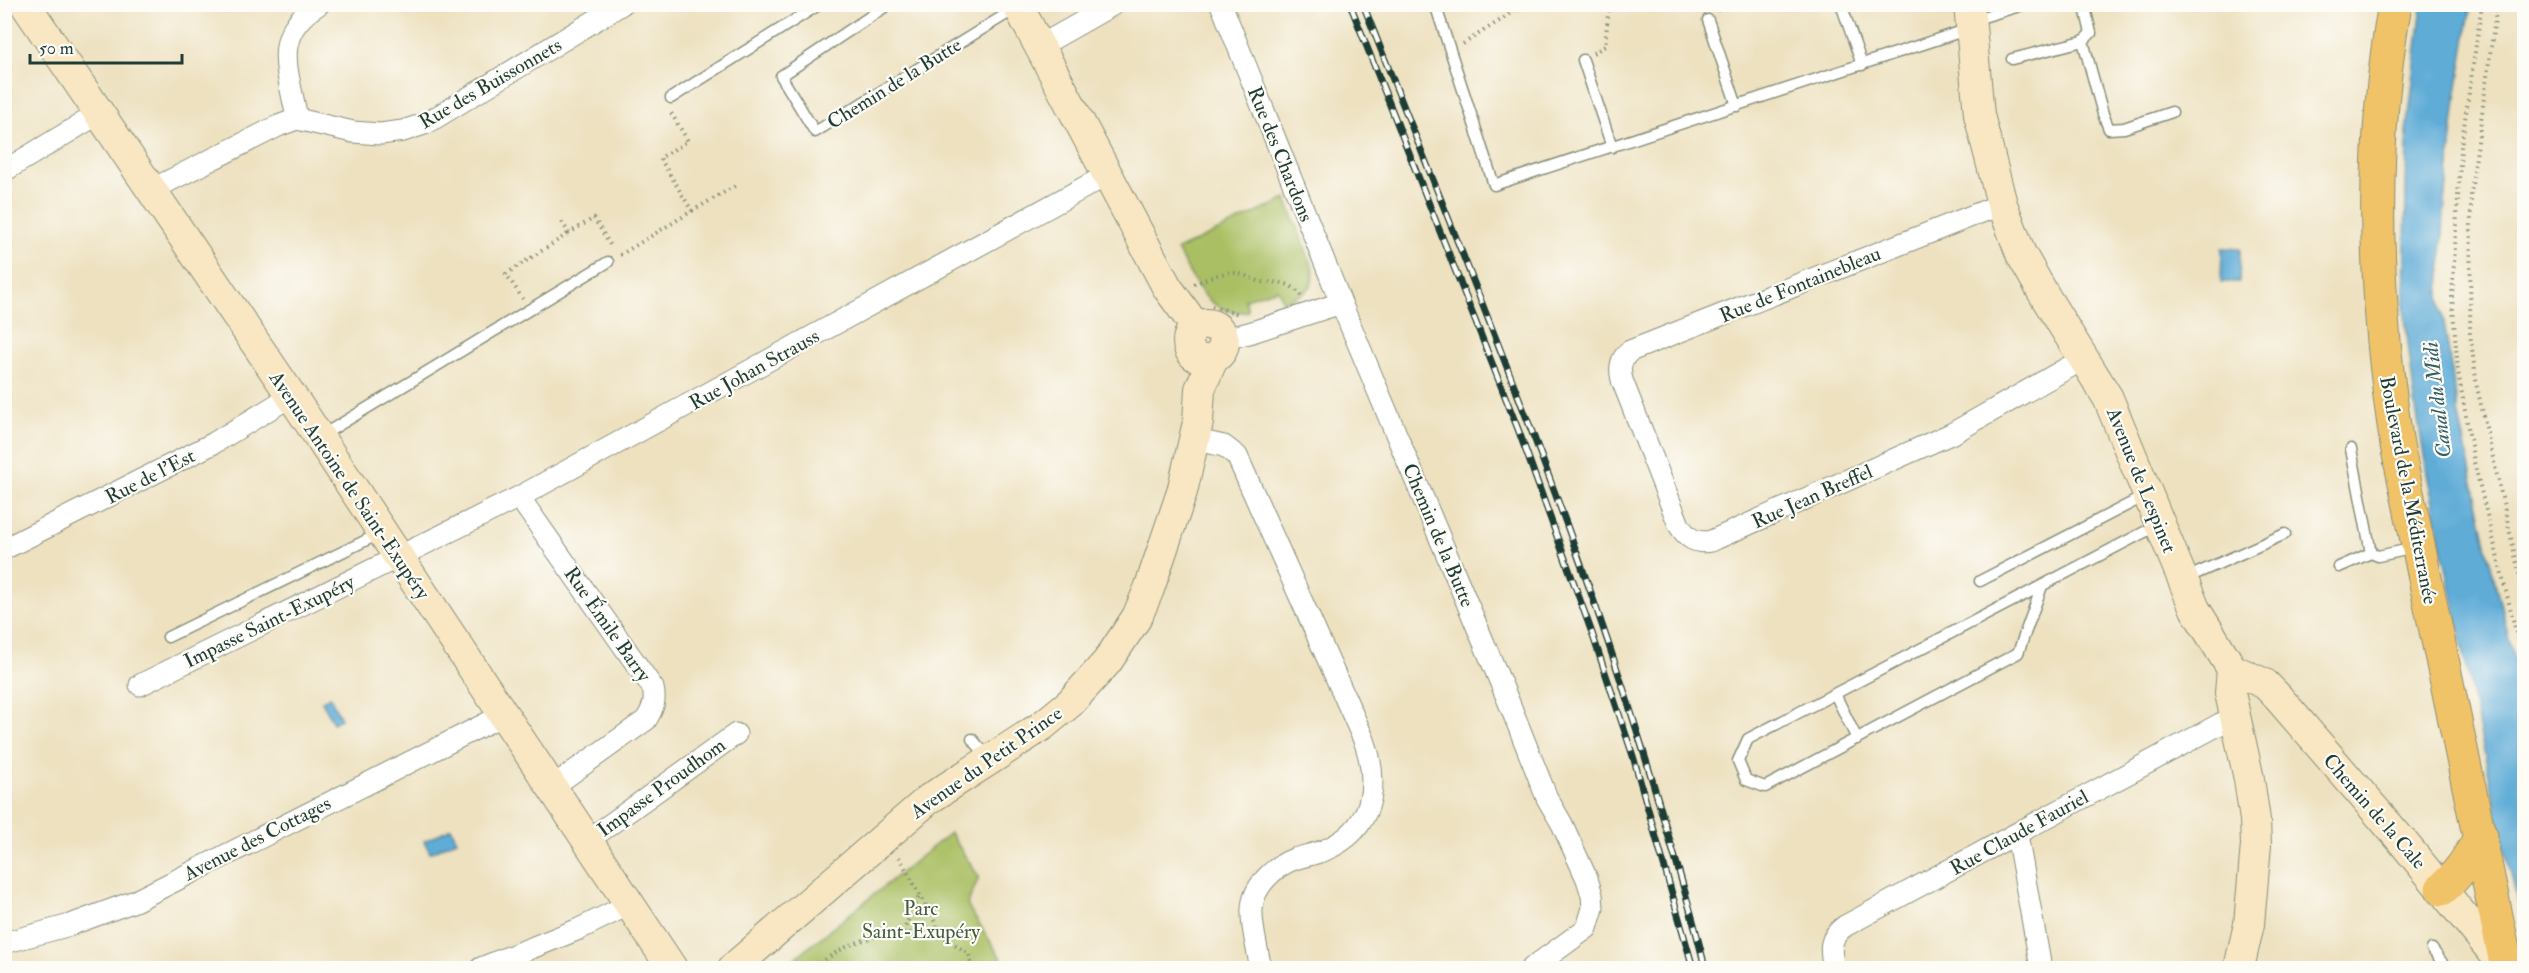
<svg xmlns="http://www.w3.org/2000/svg" width="2529" height="973" font-family="'IM FELL Double Pica',serif">
<style>
.green{fill:#aabf63;stroke:#647e4c;stroke-width:1.5}
.water{fill:#5eacd7;stroke:#3e7486;stroke-width:1.5}
.lines{fill:none;stroke-linecap:round;stroke-linejoin:round}
.lane-casing{stroke:#868f7a;stroke-width:13}
.street-casing{stroke:#868f7a;stroke-width:23}
.secondary-casing{stroke:#868f7a;stroke-width:32}
.primary-casing{stroke:#868f7a;stroke-width:35}
.path{stroke:#868f7a;stroke-width:4;stroke-dasharray:1.5 4.5;stroke-linecap:butt}
.lane{stroke:#fff;stroke-width:10}
.street{stroke:#fff;stroke-width:21}
.secondary{stroke:#f9e7c3;stroke-width:30}
.primary{stroke:#f1c369;stroke-width:33}
.rail-casing{stroke:#1f3d34;stroke-width:7}
.rail{stroke:#fdfcf7;stroke-width:4.5;stroke-dasharray:14;stroke-linecap:butt}
.labels{text-anchor:middle;stroke-width:4.5;stroke-linejoin:round;paint-order:stroke}
.street-label{font-size:20px;fill:#1f3d34;stroke:#fdfcf7}
.park-label{font-size:20px;fill:#425e40;stroke:#fdfcf7}
.water-label{font-size:21px;font-style:italic;fill:#325e65;stroke:#fdfcf7}
</style>
<rect width="100%" height="100%" fill="#fdfcf7"/>
<filter id="ink" filterUnits="userSpaceOnUse"><feTurbulence type="fractalNoise" baseFrequency=".0167" numOctaves="2"/><feDisplacementMap in="SourceGraphic" scale="12" xChannelSelector="R" yChannelSelector="G"/><feConvolveMatrix kernelMatrix="1 2 1 2 8 2 1 2 1" color-interpolation-filters="sRGB"/></filter>
<filter id="wash" filterUnits="userSpaceOnUse"><feTurbulence type="fractalNoise" baseFrequency=".008" numOctaves="4" result="noise"/><feDisplacementMap in="SourceGraphic" scale="24" xChannelSelector="R" yChannelSelector="G"/><feGaussianBlur stdDeviation="1.35" result="paint"/><feColorMatrix in="noise" values="0 0 0 0 0 0 0 0 0 0 0 0 0 0 0 0 0 1.4 0 .05"/><feComposite in="paint" operator="in"/></filter>
<g filter="url(#wash)">
<rect width="100%" height="100%" fill="#ede1c0"/>
<path class="green" d="M1286,199L1314,271L1311,286L1304,293L1283,302L1278,289L1245,299L1248,311C1209,319 1192,278 1177,250Z
M950,833L979,877L967,905L1006,966L1003,968H783Z"/>
<path class="water" d="M2422,5H2471L2456,99L2444,213L2440,296L2459,417L2489,558L2524,699V924L2503,844L2428,479L2415,403L2404,309L2407,132Z
M2222,248L2240,249L2239,282H2221Z
M330,697L341,719L333,723L322,701Z
M451,828L457,840L430,853L424,841Z"/>
</g>
<g filter="url(#ink)">
<g class="lines">
<g class="lane-casing">
<path id="lane" d="M889,4L781,76L815,132L1018,7
M1435,4L1494,185L1969,29
M1841,4L1862,65
M1708,20L1737,106
M1973,20L2026,4
M2083,41L2103,114L2109,129L2124,128L2172,112
M2012,59L2083,41L2091,33L2084,4
M1583,60L1612,147
M671,98L820,4
M321,436L608,262
M2351,449L2371,553
M2339,567L2371,553L2378,556L2415,548
M2184,579L2285,534
M1980,581L2145,496
M2042,586L2018,653L1765,787L1746,780L1738,761L1748,739L2158,525
M168,637L381,533
M1835,694L1857,739
M972,739L988,757
M2432,949L2446,968"/>
</g>
<g class="street-casing">
<path id="street" d="M1221,4L1341,303L1510,705L1547,798L1562,824L1587,879L1592,895L1593,908L1587,928L1532,968
M1038,44L1054,38L1114,4
M297,119C289,71 269,35 319,4
M4,171L98,114
M151,190L278,126L297,119L353,132L380,134L403,131L427,123L622,4
M2002,204L1630,351C1620,359 1619,368 1622,380L1679,525C1687,538 1695,544 1711,541L1953,433L2085,358
M1224,339L1249,333L1341,303
M1192,439L1224,446L1237,456L1364,740C1380,785 1374,829 1325,850C1315,854 1304,856 1294,859C1274,867 1253,886 1252,909C1251,925 1256,943 1259,959
M519,497L653,688C656,701 653,709 646,720L552,787
M4,549L214,443L291,396
M140,685L519,497L1107,175
M2017,835L2041,968
M587,841L736,734
M4,943L70,925L135,901L503,715
M481,968L579,929L630,904
M1834,968C1830,950 1828,938 1845,926L2220,724L2237,717"/>
</g>
<g class="secondary-casing">
<path id="secondary" d="M25,4L303,413L672,968
M1017,4L1167,287L1196,327
M1969,4L1979,115L2002,204L2021,254L2046,298L2108,398L2195,609L2232,669L2230,693L2249,779L2255,820L2256,845L2249,924L2239,968
M1188 342a18 18 0 1 1 36 0a18 18 0 1 1-36 0Z
M2232,669L2265,684L2276,695L2402,841L2506,968
M733,968L929,799L1042,726L1070,703L1107,662L1137,617L1149,589L1182,492L1198,422L1200,389L1213,359"/>
</g>
<g class="primary-casing">
<path id="primary" d="M2395,4C2369,151 2374,299 2397,445L2507,968
M2442,889C2459,874 2471,856 2481,836"/>
</g>
<path class="path" d="M2482,4L2461,147L2452,297L2458,371L2474,462L2524,664
M2497,4L2471,193L2470,333L2477,387L2524,595
M1718,10L1728,8L1730,4
M1463,44L1507,16L1519,4
M1593,53L1605,46L1609,4
M692,211L735,186
M562,222L569,233L594,218L612,248
M620,255L692,211L660,158L688,141L670,111
M1194,284C1207,279 1222,271 1236,273C1245,274 1254,281 1263,282C1280,283 1289,280 1301,296
M523,299L506,274L569,233
M1212,306L1239,314
M899,857L943,937
M903,932L919,896
M816,968C846,938 900,926 941,937C951,940 960,949 969,954L972,968"/>
<use href="#lane" class="lane"/>
<use href="#street" class="street"/>
<use href="#secondary" class="secondary"/>
<use href="#primary" class="primary"/>
<g class="rail-casing">
<path id="rail" d="M1350,4L1518,429L1592,633L1633,756L1693,968
M1363,4C1468,271 1581,535 1661,810C1676,863 1693,915 1705,968"/>
</g>
<use href="#rail" class="rail"/>
</g>
</g>
<g class="labels">
<g class="street-label">
<text transform="translate(490 83) rotate(-30)" y="7">Rue des Buissonnets</text>
<text transform="translate(894 83) rotate(-32)" y="7">Chemin de la Butte</text>
<text transform="translate(1281 154) rotate(68)" y="7">Rue des Chardons</text>
<text transform="translate(1800 284) rotate(-22)" y="7">Rue de Fontainebleau</text>
<text transform="translate(754 369) rotate(-29)" y="7">Rue Johan Strauss</text>
<text transform="translate(150 476) rotate(-27)" y="7">Rue de l'Est</text>
<text transform="translate(2142 480) rotate(68)" y="7">Avenue de Lespinet</text>
<text transform="translate(350 485) rotate(56)" y="7">Avenue Antoine de Saint-Exupéry</text>
<text transform="translate(2409 490) rotate(79)" y="7">Boulevard de la Méditerranée</text>
<text transform="translate(1812 496) rotate(-24)" y="7">Rue Jean Breffel</text>
<text transform="translate(1439 535) rotate(67)" y="7">Chemin de la Butte</text>
<text transform="translate(269 621) rotate(-26)" y="7">Impasse Saint-Exupéry</text>
<text transform="translate(608 624) rotate(55)" y="7">Rue Émile Barry</text>
<text transform="translate(986 762) rotate(-35)" y="7">Avenue du Petit Prince</text>
<text transform="translate(661 787) rotate(-36)" y="7">Impasse Proudhom</text>
<text transform="translate(2375 811) rotate(49)" y="7">Chemin de la Cale</text>
<text transform="translate(2019 832) rotate(-29)" y="7">Rue Claude Fauriel</text>
<text transform="translate(257 838) rotate(-27)" y="7">Avenue des Cottages</text>
</g>
<g class="park-label">
<text x="921" y="915">Parc<tspan x="921" dy="23">Saint-Exupéry</tspan></text>
</g>
<g class="water-label">
<text transform="translate(2437 400) rotate(-97)" y="7">Canal du Midi</text>
</g>
</g>
<rect width="2529" height="973" fill="none" stroke="#fdfcf7" stroke-width="24"/>
<path d="M30 54v9h152v-9" fill="none" stroke="#1f3d34" stroke-width="3"/>
<text x="39" y="54" font-size="18" fill="#1f3d34" stroke="#fdfcf7" stroke-width="4.5" paint-order="stroke">50 m</text>
</svg>
